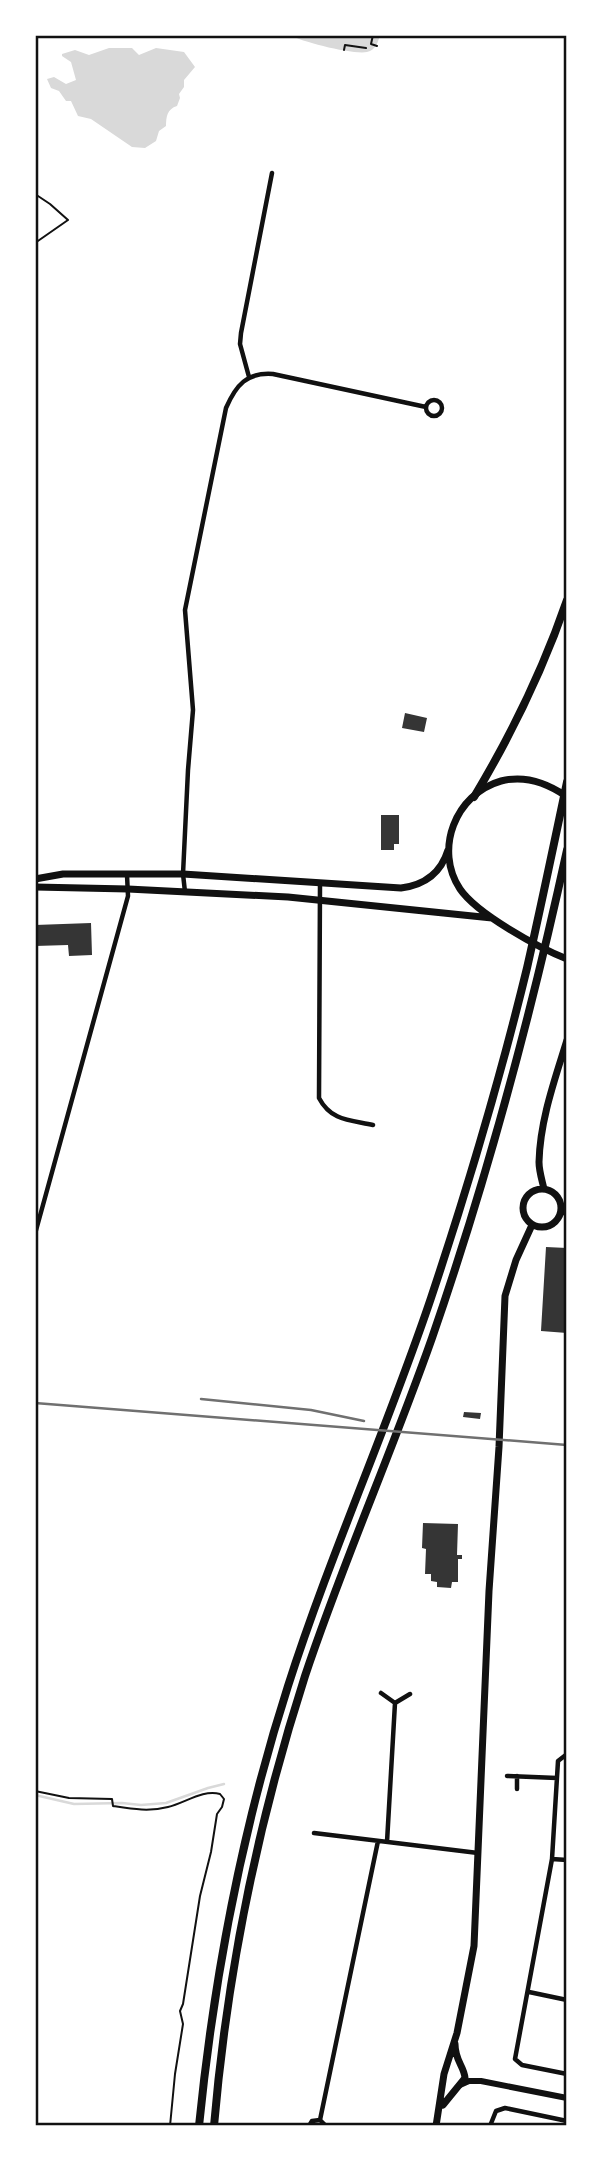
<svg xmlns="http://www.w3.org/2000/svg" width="602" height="2161" font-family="'Space Grotesk',sans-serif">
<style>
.water{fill:#d9d9d9}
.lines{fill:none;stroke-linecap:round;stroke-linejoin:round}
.stream{stroke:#d9d9d9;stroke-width:2.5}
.building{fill:#353535}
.path{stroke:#111;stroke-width:2}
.minor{stroke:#111;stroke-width:4.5}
.secondary{stroke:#111;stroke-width:6}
.primary{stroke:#111;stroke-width:7}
.motorway{stroke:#111;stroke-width:8}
.rail{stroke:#707070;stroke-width:2.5}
.neatline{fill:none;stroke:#111;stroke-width:2.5}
</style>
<rect width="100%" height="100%" fill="#fff"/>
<path class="water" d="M290,35H380C378,42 376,50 367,52C354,55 302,42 290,35Z
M109,48H132L139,55L156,48L184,52L195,67L184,80V87L179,94L180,98L177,106C167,109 166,117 166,126L159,131L156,141L145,148L132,147L91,119L78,116L71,101H66L59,91L51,88L47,79L54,77L66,84L76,80L71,62L62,56V54L75,50L89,55Z"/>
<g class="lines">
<path class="stream" d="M35,1795L74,1804L122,1803L141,1805L166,1803L208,1788L224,1784"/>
</g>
<path class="building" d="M405,713L427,718L424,732L402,728Z
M381,815H399V844H394V850H381Z
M91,923L92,955L69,956L68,945L35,946V925Z
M546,1247L567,1248V1333L541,1331Z
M464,1412L481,1413L480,1419L463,1417Z
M423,1523L458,1524L457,1555H462V1559H458V1582H452L451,1588L437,1587V1582L431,1581V1574H425L426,1549L422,1548Z"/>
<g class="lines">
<path class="path" d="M373,35L371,44L377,46
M344,50L345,45L366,48
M35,194L50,204L68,220L35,243
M35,1791L69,1798L112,1799L113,1806C132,1809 149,1812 168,1807C185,1803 203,1789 220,1794L224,1799L222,1807L217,1814L211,1852L200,1896L183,2004L180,2011L183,2024L175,2074L170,2126"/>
<path class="minor" d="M249,377L240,344L241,333L272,173
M426 408a8 8 0 1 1 16 0a8 8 0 1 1-16 0Z
M320,884L319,1098C331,1121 350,1120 373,1125
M185,892L183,874L188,770L193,710L185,610L226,408C236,385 247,372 273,374L426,407
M561,1212L567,1214
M35,1234L128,896L127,875
M381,1693L395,1703L410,1694
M567,1754L558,1761L552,1859L515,2059L522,2065L567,2074
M507,1776L557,1778
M517,1789V1776
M314,1833L478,1853
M387,1842L395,1703
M552,1859L567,1860
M529,1992L567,2000
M320,2120L378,1841
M320,2120L326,2126
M309,2126L312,2121L320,2120
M490,2126L496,2111L505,2108L567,2121"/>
<path class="secondary" d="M460,2085L469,2081H481L567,2098"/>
<path class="primary" d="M566,796C547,783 524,775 501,781C455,794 434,850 460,889C477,914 539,948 567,959
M35,879L63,874H183L401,888C425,885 441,873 448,850
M35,887L128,889L288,897L492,918
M523 1208a19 19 0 1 1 38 0a19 19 0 1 1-38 0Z
M544,1189C542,1180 539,1171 539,1162C540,1120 555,1079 567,1040
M443,2105L465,2078C464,2066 455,2061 455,2044
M436,2126L444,2074L457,2033L474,1946L489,1591L499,1447L505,1296L516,1260L532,1225"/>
<path class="motorway" d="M474,797C510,737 544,667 567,600
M199,2126C214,1977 242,1829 288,1686C330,1555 387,1429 431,1298C467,1190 500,1079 527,968C541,906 554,844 567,782
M214,2126C227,1973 258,1822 305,1676C343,1562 392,1452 432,1338C487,1179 531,1015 567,850"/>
<path class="rail" d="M201,1399L311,1410L364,1421
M35,1403L567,1445"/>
</g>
<rect width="602" height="2161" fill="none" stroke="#ffffff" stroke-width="74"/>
<rect x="37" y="37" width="528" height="2087" class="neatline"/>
</svg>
